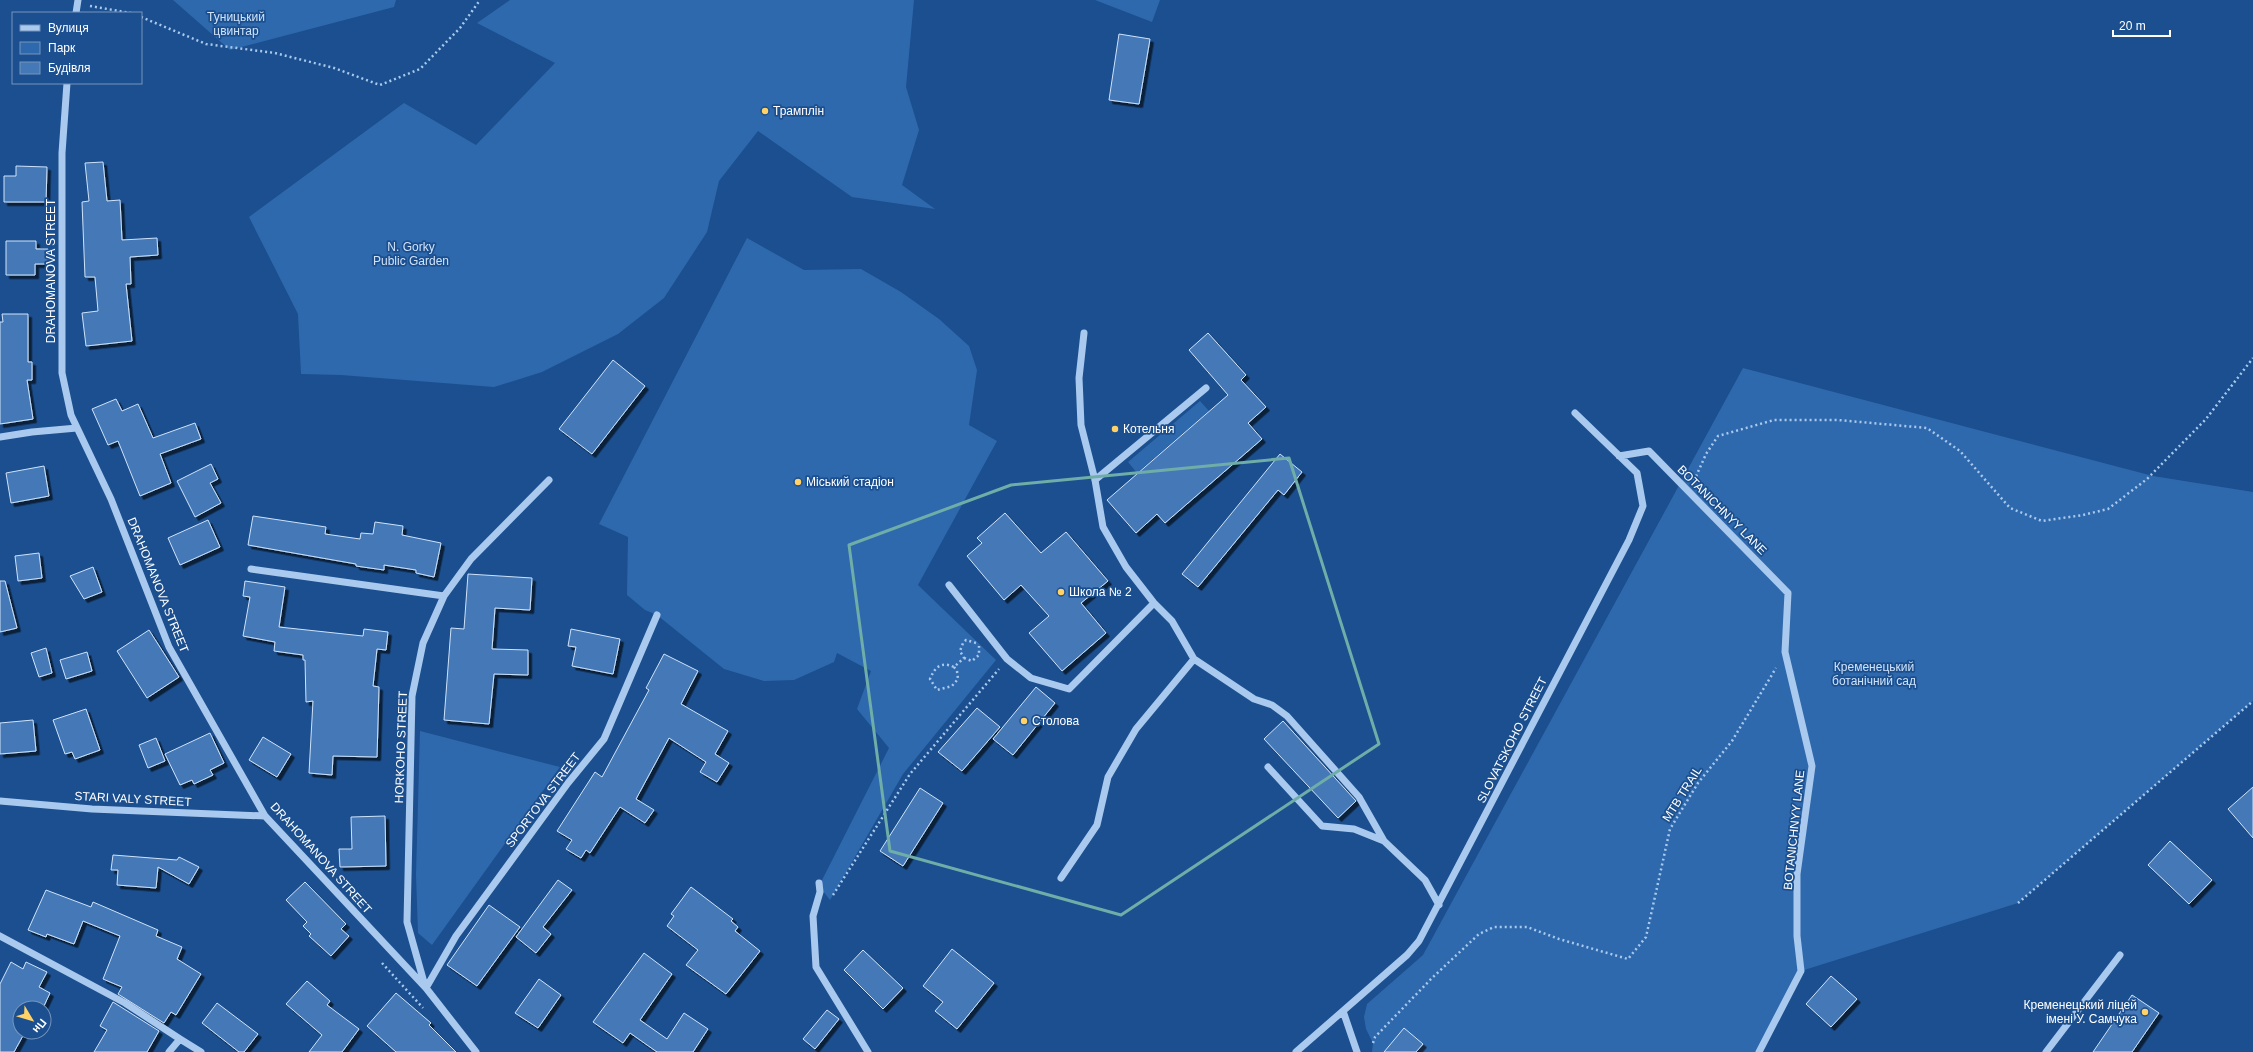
<svg xmlns="http://www.w3.org/2000/svg" width="2253" height="1052" font-family="Arial,sans-serif">
<style>
.green{fill:#2e69ad}
.building{fill:#4478b7;stroke:#cfe3fa;filter:url(#shadow)}
.lines{fill:none;stroke-linecap:round;stroke-linejoin:round}
.path{stroke:#a9c9ee;stroke-width:2.5;stroke-dasharray:2 3;stroke-linecap:butt}
.minor{stroke:#a9c9ee;stroke-width:7}
.marked{fill:none;stroke:#6fada8;stroke-width:3;stroke-linejoin:round}
.poi-dot{fill:#ffd166;stroke:#1b4f8f;stroke-width:1.5}
.labels{text-anchor:middle;stroke-width:3.5;stroke-linejoin:round;paint-order:stroke}
.park-label{font-size:12px;fill:#cfe3fa;stroke:#1b4f8f}
.poi-label{font-size:12px;fill:#fff;stroke:#1b4f8f;text-anchor:start}
.street-label{font-size:12px;fill:#fff;stroke:#1b4f8f}
</style>
<defs>
<filter id="shadow"><feDropShadow dx="3.5" dy="3.5" stdDeviation="0" flood-color="#0009"/></filter>
</defs>
<rect width="100%" height="100%" fill="#1b4f8f"/>
<path class="green" d="M173,0H396L394,7L230,50Z
M510,0H914L906,87L919,130L902,185L935,209L852,197L758,131L719,181L707,232L664,298L618,334L542,372L494,387L341,375L301,374L298,314L249,217L404,103L476,145L555,63L477,23Z
M1095,0H1160L1152,22Z
M747,238L804,270L861,269L901,292L939,319L969,346L977,370L969,425L997,441L918,585L996,660L903,774L830,900L819,886L889,748L857,709L871,671L837,653L834,662L794,680L764,681L724,669L657,615L645,610L627,595L628,537L599,524Z
M1743,368L2153,476L2253,492V701L2018,903L1801,971L1759,1052H1372L1373,1043L1366,1029L1364,1017L1367,1004L1423,955Z
M1200,401L1209,411L1137,473L1128,462Z
M420,731L560,767L432,945L418,933L416,875Z"/>
<path class="building" d="M1119,34L1150,39L1139,104L1109,100Z
M103,162L107,201L120,200L122,240L157,238L158,255L130,257L131,284H126L132,341L86,346L82,313L98,311L95,277H85L82,202L89,201L85,163Z
M16,166L47,167L46,202H4V176H16Z
M6,241H36V249H48L49,264H35V275H6Z
M2,314H28V362H32V380H27L33,419L0,424V322H3Z
M1208,333L1246,375L1241,380L1266,407L1248,423L1262,439L1165,523L1157,514L1136,533L1107,500L1228,395L1189,350Z
M613,360L645,386L592,454L559,429Z
M116,399L122,411L138,404L153,438L195,423L201,439L160,454L171,483L140,496L118,441L108,445L92,409Z
M1280,454L1302,472L1284,495L1278,490L1198,587L1182,574Z
M211,464L218,479L210,483L221,503L195,517L177,481Z
M44,466L49,496L11,503L6,473Z
M1005,513L1041,553L1066,532L1108,581L1081,603L1106,633L1062,671L1029,633L1049,616L1021,585L1004,600L967,556L982,543L977,538Z
M253,516L326,527L325,534L360,539L361,533L373,534L375,522L403,526L402,535L441,543L434,577L416,573V570L384,565V570L356,566V564L248,545Z
M208,520L220,547L180,565L168,538Z
M39,553L42,578L18,581L15,556Z
M93,567L102,592L84,599L70,576Z
M468,574L532,578L530,610L495,608L492,649L528,650V675L494,674L489,724L444,720L451,628L464,629Z
M0,581H5L17,628L0,632Z
M245,581L285,587L279,627L363,636L364,629L388,632L386,650L377,649L373,686L379,687L377,757L333,756L332,775L309,773L313,701L306,702L305,660H303V655L274,651L275,642L243,636L250,597L243,596Z
M571,629L620,639L613,674L572,666L576,647L568,646Z
M149,630L179,677L147,698L117,651Z
M46,648L52,673L39,677L31,653Z
M87,652L92,671L66,679L60,660Z
M664,654L698,671L681,704L728,731L715,754L729,763L717,782L700,772L706,762L669,738L636,799L654,810L645,823L620,807L590,853L586,850L581,858L566,849L572,840L557,831L595,772L602,777L649,690L646,688Z
M1036,687L1055,703L1013,755L993,739Z
M977,708L1000,727L962,771L938,752Z
M86,709L100,750L75,759L72,752L65,754L53,720Z
M33,720L36,751L0,754V723Z
M1283,721L1356,801L1338,818L1264,739Z
M210,733L224,763L210,770L213,775L194,784L192,780L180,785L165,754Z
M263,737L291,754L277,777L249,760Z
M156,738L165,761L148,768L139,745Z
M2253,787V838L2228,809Z
M920,788L943,803L903,866L880,851Z
M385,816L386,866L340,867L339,849H352L351,817Z
M2170,841L2212,880L2189,904L2148,865Z
M113,855L177,860L179,857L199,867L189,884L158,867L156,888L117,885L118,870H111Z
M558,880L572,890L543,927L551,934L536,953L516,937Z
M305,882L346,924L341,929L349,936L331,956L309,936L311,934L303,926L307,922L286,900Z
M691,887L733,919L731,921L738,927L735,931L760,951L726,994L686,965L698,950L667,926L674,916L671,914Z
M46,890L91,907L93,902L158,930L156,936L182,947L177,959L201,974L176,1015L171,1012L164,1023L118,994L122,987L103,979L120,936L83,921L74,944L47,934L46,937L28,930Z
M489,905L520,927L477,986L447,965Z
M952,949L994,983L957,1029L935,1011L943,1002L923,986Z
M863,950L903,988L883,1009L844,970Z
M644,953L672,974L640,1020L667,1039L684,1013L708,1029L693,1052H657L630,1033L623,1043L593,1022Z
M11,962L23,969L26,962L47,972L39,987L50,993L43,1008H20V1032H25L14,1052H0V984Z
M1831,976L1857,999L1831,1027L1806,1004Z
M539,979L561,995L538,1028L515,1013Z
M307,981L330,1001L327,1005L359,1029L342,1052H309L322,1035L286,1004Z
M396,993L431,1023L429,1025L456,1052H396L367,1026Z
M2132,995L2159,1013L2132,1052H2093Z
M113,1002L159,1031L147,1052H94L107,1030L100,1026Z
M217,1003L258,1034L244,1052H239L202,1023Z
M827,1010L839,1019L815,1049L803,1039Z
M1404,1028L1423,1044L1416,1052H1384Z"/>
<g class="lines">
<path class="path" d="M90,6L131,13
M141,17L206,44L275,53L334,68L380,85L420,69L460,28L480,0
M1694,481L1706,454L1718,436L1774,420H1838L1927,428L1960,451L2010,508L2042,521L2083,515L2108,509L2147,479L2206,419L2253,358
M964,658L972,661L979,655V646
M954,667L957,671L958,679L952,686L937,690L930,679C935,667 941,661 954,667L964,658L960,651L963,643L966,640L976,643L977,641
M833,895L910,774L999,669
M2018,903L2253,701
M382,963L423,1008
M1373,1043L1375,1037L1432,978L1479,934L1494,927H1527L1559,939L1628,959L1646,937L1670,829L1698,783L1732,741L1776,668"/>
<path class="minor" d="M76,13L78,0
M67,83L62,153V373L71,415L111,499L169,647L265,816L426,988L476,1052
M1084,333L1079,378L1081,425L1095,480L1103,527L1126,567L1154,603L1172,621L1194,659L1254,699L1272,705L1287,716L1359,797L1384,841L1425,880L1439,905
M0,437L32,432L77,428
M1619,456L1649,451L1788,593L1785,652L1812,766L1797,874V936L1801,971L1759,1052
M1095,480L1206,388
M251,569L444,596
M949,585L1007,659L1031,678L1069,689L1154,603
M1268,767L1322,826L1354,829L1384,841
M0,801L92,809L265,816
M1061,878L1097,825L1108,777L1136,729L1194,659
M819,883L820,892L813,916L816,967L868,1052
M0,936L125,1003L180,1039
M425,986L407,922L412,696L423,643L444,596L471,559L549,480
M426,988L456,936L568,783L604,739L657,615
M1343,1011L1357,1052
M169,1052L180,1039L201,1052
M1296,1052L1407,955L1419,941L1629,540L1643,506L1637,473L1575,413
M2046,1052L2120,955"/>
</g>
<path class="marked" d="M1289,458L1379,744L1121,915L890,851L849,545L1011,485Z"/>
<g class="poi-dot">
<circle cx="765" cy="111" r="4"/>
<circle cx="1115" cy="429" r="4"/>
<circle cx="798" cy="482" r="4"/>
<circle cx="1061" cy="592" r="4"/>
<circle cx="1024" cy="721" r="4"/>
<circle cx="2145" cy="1012" r="4"/>
</g>
<g class="labels">
<g class="park-label">
<text x="236" y="21">Туницький<tspan x="236" dy="14">цвинтар</tspan></text>
<text x="411" y="251">N. Gorky<tspan x="411" dy="14">Public Garden</tspan></text>
<text x="1874" y="671">Кременецький<tspan x="1874" dy="14">ботанічний сад</tspan></text>
</g>
<g class="poi-label">
<text x="773" y="115">Трамплін</text>
<text x="1123" y="433">Котельня</text>
<text x="806" y="486">Міський стадіон</text>
<text x="1069" y="596">Школа № 2</text>
<text x="1032" y="725">Столова</text>
<text x="2137" y="1009" text-anchor="end">Кременецький ліцей<tspan x="2137" dy="14">імені У. Самчука</tspan></text>
</g>
<g class="street-label">
<text transform="translate(51 271) rotate(-90)" y="4">DRAHOMANOVA STREET</text>
<text transform="translate(1722 510) rotate(45)" y="4">BOTANICHNYY LANE</text>
<text transform="translate(158 585) rotate(68)" y="4">DRAHOMANOVA STREET</text>
<text transform="translate(1512 740) rotate(-63)" y="4">SLOVATSKOHO STREET</text>
<text transform="translate(401 747) rotate(-88)" y="4">HORKOHO STREET</text>
<text transform="translate(1682 794) rotate(-58)" y="4">MTB TRAIL</text>
<text transform="translate(133 799) rotate(3)" y="4">STARI VALY STREET</text>
<text transform="translate(543 800) rotate(-53)" y="4">SPORTOVA STREET</text>
<text transform="translate(1794 830) rotate(-84)" y="4">BOTANICHNYY LANE</text>
<text transform="translate(321 858) rotate(48)" y="4">DRAHOMANOVA STREET</text>
</g>
</g>
<rect x="12" y="12" width="130" height="72" fill="#1b4f8f" stroke="#7695bc"/>
<rect x="20" y="25" width="20" height="6" fill="#a9c9ee" stroke="#7695bc"/>
<text x="48" y="32" font-size="12" fill="#ffffff">Вулиця</text>
<rect x="20" y="42" width="20" height="12" fill="#2e69ad" stroke="#7695bc"/>
<text x="48" y="52" font-size="12" fill="#ffffff">Парк</text>
<rect x="20" y="62" width="20" height="12" fill="#4478b7" stroke="#7695bc"/>
<text x="48" y="72" font-size="12" fill="#ffffff">Будівля</text>
<g transform="translate(32 1020) rotate(128)"><circle r="19" fill="#1b4f8f" stroke="#7695bc"/>
<path d="M0-3L7 15L0 10L-7 15Z" fill="#ffd166"/>
<text y="-6" font-size="11" font-weight="bold" text-anchor="middle" fill="#ffffff">Пн</text>
</g>
<path d="M2113 30v6h57v-6" fill="none" stroke="#ffffff" stroke-width="2"/>
<text x="2119" y="30" font-size="12" fill="#ffffff" stroke="#1b4f8f" stroke-width="3" paint-order="stroke">20 m</text>
</svg>
